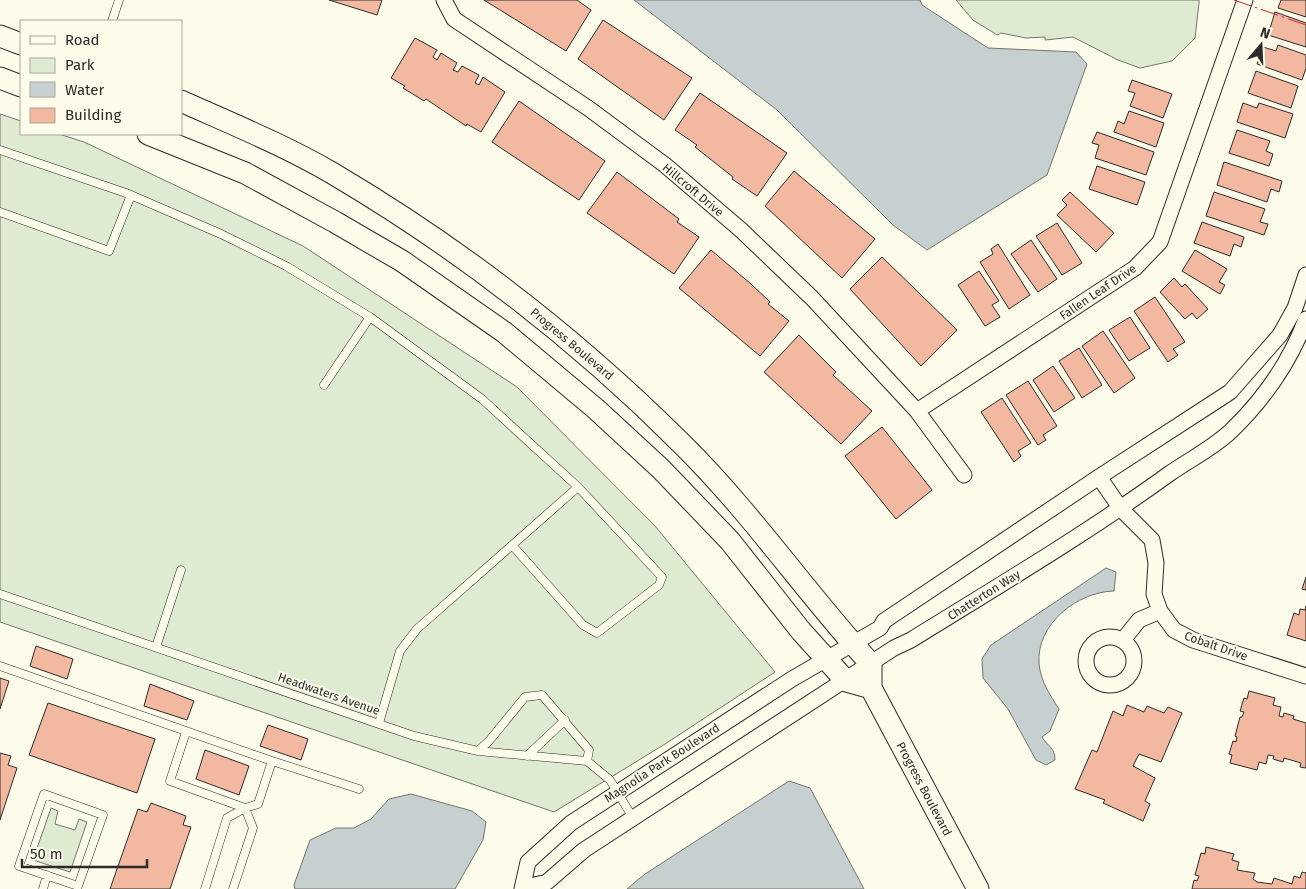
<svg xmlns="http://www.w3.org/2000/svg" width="1306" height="889" font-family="'Fira Sans',sans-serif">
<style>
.green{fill:#deebd1;stroke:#74746e}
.water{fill:#c7d0d0;stroke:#74746e}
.building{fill:#f2b8a0;stroke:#2b2b2b}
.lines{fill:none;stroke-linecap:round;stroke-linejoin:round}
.lane-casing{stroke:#2b2b2b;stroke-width:9}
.street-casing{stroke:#2b2b2b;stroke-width:17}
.secondary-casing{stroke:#2b2b2b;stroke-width:23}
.lane{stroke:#fdfbea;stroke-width:8}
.street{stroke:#fdfbea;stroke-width:15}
.secondary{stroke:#fdfbea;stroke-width:21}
.power{stroke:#c62828;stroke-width:1;stroke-dasharray:18 4 2.5 4;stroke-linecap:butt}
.labels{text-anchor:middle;stroke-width:4;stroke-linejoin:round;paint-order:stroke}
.street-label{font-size:12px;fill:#2b2b2b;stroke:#fdfbea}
</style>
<rect width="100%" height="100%" fill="#fdfbea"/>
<path class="green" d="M956,0H1199V3L1195,38L1172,61L1140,68L1118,60L1073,37L1045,40V37L1026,38L1001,33L997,35L973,20Z
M0,114L21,121V134H59L84,142L303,246L517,387L655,526L775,672L665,744L554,812L0,622Z
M51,808L58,811L55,824L75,830L79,819L87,822L70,872L33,860Z"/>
<path class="water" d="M634,0H920L922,5L988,48L1076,52L1087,64L1047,175L927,250L893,225L777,110Z
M1106,568L1116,572L1114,591C1077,592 1036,624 1039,664C1041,682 1050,695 1059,709L1050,731L1042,737C1048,747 1055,747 1055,760L1046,765L1036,760L1008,709L983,678L982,659L991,645Z
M789,781L810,788L864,889H627L645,874Z
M411,794L472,811L486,822L483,840L455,889H295L294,885L310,840L336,828H354L371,819L389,799Z"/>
<path class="building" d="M329,0H382L377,15Z
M484,0H577L591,10L566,51Z
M1281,0H1306V17L1278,8Z
M1275,12L1306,23V47L1268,35Z
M603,20L692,78L664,120L578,59Z
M415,38L437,50L433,57L437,60L441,53L457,63L453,70L458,72L462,66L479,75L475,83L479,85L483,77L505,92L481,132L467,124L466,126L426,99L424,101L403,88L405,86L391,78Z
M1278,45L1306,55V68L1302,80L1257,64L1263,47L1276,51Z
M1256,71L1298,86L1291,108L1248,93Z
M1132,80L1172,94L1163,118L1130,106L1135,93L1128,91Z
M700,93L787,153L757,196L732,179L733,177L695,147L697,145L675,130Z
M519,101L605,161L579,200L492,142Z
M1243,103L1257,108L1259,103L1293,114L1285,138L1237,122Z
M1129,111L1164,123L1156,147L1114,132L1118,121L1124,124Z
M1237,130L1270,141L1266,151L1273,154L1269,166L1229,153Z
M1097,132L1154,152L1146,175L1095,158L1099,145L1092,143Z
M1224,162L1282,181L1279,192L1271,189L1267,202L1217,185Z
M1097,166L1145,182L1137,205L1089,189Z
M794,171L875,239L842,278L765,206Z
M617,172L679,219L677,222L699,237L674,274L587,213Z
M1070,192L1114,233L1096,252L1057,215L1067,205L1062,200Z
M1214,192L1265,209L1260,222L1268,224L1264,235L1206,216Z
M1202,222L1244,237L1241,247L1234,244L1230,256L1194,243Z
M1057,223L1082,263L1062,275L1036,236Z
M1031,240L1057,279L1038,292L1011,254Z
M998,244L1030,295L1009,309L980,262L993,254L991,249Z
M711,250L751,284L770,302L768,304L789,321L760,356L679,288Z
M1195,250L1227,269L1219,282L1225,285L1220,294L1182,271Z
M882,257L957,330L921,366L850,289Z
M979,271L999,301L992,305L1000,317L985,326L958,285Z
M1174,278L1182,287L1185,284L1208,309L1197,319L1192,313L1185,319L1160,292Z
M1155,297L1185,342L1173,349L1178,355L1168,362L1134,311Z
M1130,317L1150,348L1129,361L1109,330Z
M1103,331L1135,378L1114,393L1082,346Z
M799,335L836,372L833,375L872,411L841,444L764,372Z
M1079,348L1102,385L1082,398L1059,361Z
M1053,366L1075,398L1054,412L1033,380Z
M1028,381L1057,426L1043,435L1046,440L1038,445L1006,395Z
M1002,398L1031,443L1018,451L1021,456L1014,462L981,412Z
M882,427L932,490L896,519L845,456Z
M1306,577V590L1302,589Z
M1306,606V641L1287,635L1294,613L1299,615L1300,609L1305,610Z
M36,646L73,659L67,679L30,666Z
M0,678L9,681L0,709Z
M150,684L194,701L187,720L144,706Z
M1249,691L1275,698L1273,705L1281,707L1279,716L1283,717L1284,713L1294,716L1293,719L1306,723V768L1300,767L1301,763L1284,758L1283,762L1273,759L1274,756L1268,755L1266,764L1259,762L1257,770L1230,763L1232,755L1229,754L1233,741L1236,742L1237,737L1235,736L1240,717H1242L1244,712L1240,711L1244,698L1247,699Z
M48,703L155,739L137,793L29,755Z
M1127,705L1144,712L1147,706L1164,713L1168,707L1182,713L1161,762L1139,754L1133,766L1155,778L1145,801L1150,804L1143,821L1103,803L1105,800L1075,789L1092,750L1097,752L1113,711L1123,716Z
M268,725L308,739L301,760L260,746Z
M205,750L249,766L239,795L196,779Z
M0,753L11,756L8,765L17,768L0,820Z
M151,803L186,816L183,825L191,827L170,889H110L138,809L147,812Z
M1206,847L1234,854L1232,860L1239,862L1237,870L1255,873L1253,879L1257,882L1272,884L1274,878L1292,884L1294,876L1300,878L1302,872L1306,873V889H1192L1194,880L1197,881L1199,876L1195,875L1201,853L1205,854Z"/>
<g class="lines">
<g class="lane-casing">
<path id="lane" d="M112,21L119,0
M0,150L126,193L221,234L286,266L370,317L482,399L578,487L662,577L659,585L597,633L583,625L512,545
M0,212L109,251L131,195
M324,385L370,317
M0,594L414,736L478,751L587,761L610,780L633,818
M156,647L181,570
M0,666L272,761L258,804L245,808L227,818L205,889
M379,723L400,651L417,629L578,487
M186,732L170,781L245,808L253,828L233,889
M478,751L489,741L525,697L542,695L589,750L587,761
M527,756L565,720
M272,761L359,789
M44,794L103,815L78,886L19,866Z
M43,889L47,875"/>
</g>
<g class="street-casing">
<path id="street" d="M444,0L454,19L588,108L665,165L741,230L812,298L917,411L964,475
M917,411L1135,268L1160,242L1245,0
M1099,477L1121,509L1152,540L1156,563L1154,594L1160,611L1174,630L1193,640L1306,676
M1086 661a24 24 0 1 1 48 0a24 24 0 1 1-48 0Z
M1123,640L1139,620L1160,611
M523,888L547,882L584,850L894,648L911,640C998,586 1086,534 1169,474C1189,460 1213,448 1231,431C1264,399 1290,362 1306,319
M522,889L528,862L571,823L792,679L880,628L884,621L1099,477L1230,392L1280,335L1295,308L1306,275"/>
</g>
<g class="secondary-casing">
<path id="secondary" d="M0,36L21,44
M0,78L21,86
M181,101C232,124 284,145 332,173C459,248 578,340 682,444C751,512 806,593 871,664V688L978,889
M148,134L245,173L335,222L402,261L504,332L596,409L661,469L730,541L801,631L846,681L871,688"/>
</g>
<use href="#lane" class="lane"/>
<use href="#street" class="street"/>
<use href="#secondary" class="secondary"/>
<path class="power" d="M1234,0L1306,25"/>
</g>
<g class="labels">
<g class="street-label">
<text transform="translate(693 190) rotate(40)" y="4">Hillcroft Drive</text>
<text transform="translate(1098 292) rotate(-34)" y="4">Fallen Leaf Drive</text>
<text transform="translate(572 344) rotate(40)" y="4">Progress Boulevard</text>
<text transform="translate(984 595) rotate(-32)" y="4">Chatterton Way</text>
<text transform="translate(1216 646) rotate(19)" y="4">Cobalt Drive</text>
<text transform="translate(329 694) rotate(19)" y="4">Headwaters Avenue</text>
<text transform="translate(662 763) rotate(-33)" y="4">Magnolia Park Boulevard</text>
<text transform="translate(924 789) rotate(62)" y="4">Progress Boulevard</text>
</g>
</g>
<rect x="20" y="20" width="162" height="115" fill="#fdfbea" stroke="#a9a89e"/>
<rect x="30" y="36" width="25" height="8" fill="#fdfbea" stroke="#a9a89e"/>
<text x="65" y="45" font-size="15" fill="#2b2b2b">Road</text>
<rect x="30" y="58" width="25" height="15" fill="#deebd1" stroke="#a9a89e"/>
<text x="65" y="70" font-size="15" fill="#2b2b2b">Park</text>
<rect x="30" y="82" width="25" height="15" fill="#c7d0d0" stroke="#a9a89e"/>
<text x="65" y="95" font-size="15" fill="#2b2b2b">Water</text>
<rect x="30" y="108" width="25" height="15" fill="#f2b8a0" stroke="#a9a89e"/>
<text x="65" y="120" font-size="15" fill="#2b2b2b">Building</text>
<g transform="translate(1261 45) rotate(19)" stroke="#fdfbea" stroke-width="4" paint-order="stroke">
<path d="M0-4L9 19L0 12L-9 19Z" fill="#2b2b2b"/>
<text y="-8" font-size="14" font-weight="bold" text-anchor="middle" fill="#2b2b2b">N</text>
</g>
<path d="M22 859v8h125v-8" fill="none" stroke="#2b2b2b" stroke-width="2.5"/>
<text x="30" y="859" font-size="15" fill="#2b2b2b" stroke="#fdfbea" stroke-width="4" paint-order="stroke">50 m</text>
</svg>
